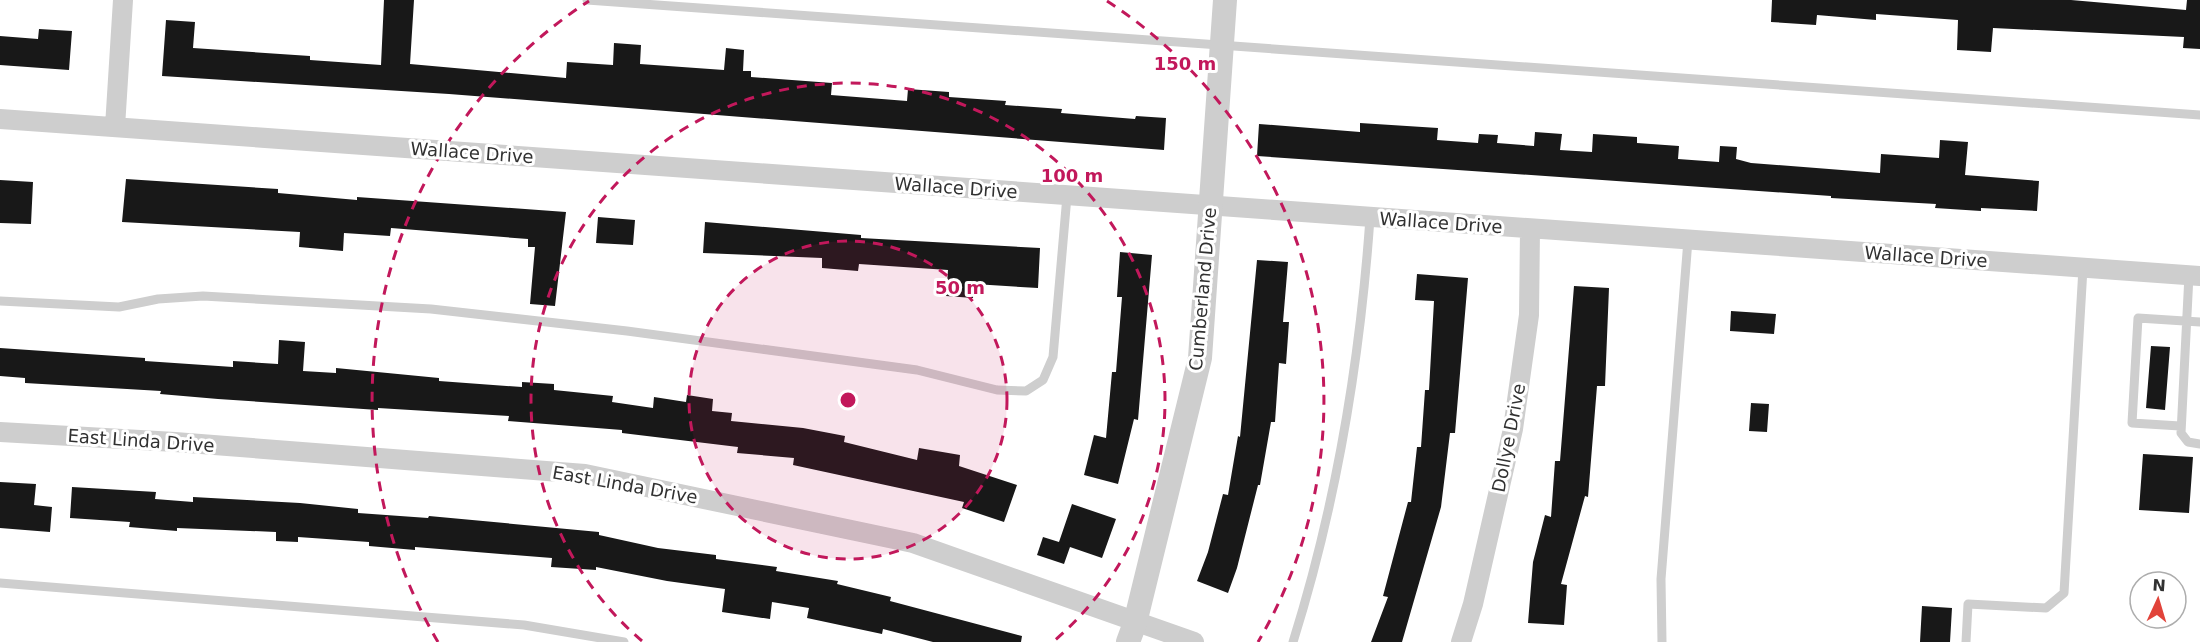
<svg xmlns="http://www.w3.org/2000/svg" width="2200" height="642" font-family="'DejaVu Sans',sans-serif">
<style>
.building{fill:#181818}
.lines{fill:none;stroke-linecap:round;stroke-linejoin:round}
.service{stroke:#cecece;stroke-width:9}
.minor{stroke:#cecece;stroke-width:20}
.tertiary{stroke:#cecece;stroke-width:24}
.ring{fill:none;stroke:#c2185b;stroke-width:3;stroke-dasharray:10 8}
.labels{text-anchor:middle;stroke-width:6;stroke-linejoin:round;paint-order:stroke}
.street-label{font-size:18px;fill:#313131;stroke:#fff}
.centre{fill:#c2185b;stroke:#fff;stroke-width:3}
.ring-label{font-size:18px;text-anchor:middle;font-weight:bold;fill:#c2185b;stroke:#fff;stroke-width:6;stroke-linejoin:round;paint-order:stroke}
</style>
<rect width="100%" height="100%" fill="#fff"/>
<path class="building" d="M384,0H414L410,64L566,78L567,62L613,65L614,43L641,45L640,64L724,70L726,48L744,50L743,71H751V77L832,83L831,95L907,101L908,89L949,92V97L1006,101L1005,105L1062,109L1061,113L1135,119L1136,116L1166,118L1164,150L449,94L162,76L166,20L195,22L193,48L310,56V60L381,65Z
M1772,0H2071L2186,10L2187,0H2200V49L2183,48L2184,37L1993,28L1991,52L1957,50L1958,20L1876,14V20L1817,15L1816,25L1771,22Z
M39,29L72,31L69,70L0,65V36L38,39Z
M1360,123L1438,128L1437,140L1478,143L1479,134L1498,135L1497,143L1534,146L1535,132L1562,134L1560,150L1592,152L1593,134L1637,137V143L1679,146L1678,159L1719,162L1720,146L1737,147L1736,159L1751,163L1880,173L1881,154L1939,158L1940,140L1968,142L1965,175L2039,181L2037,211L1981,208V211L1935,208L1936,204L1831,198V196L1257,156L1259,124L1360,132Z
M126,179L278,189V193L357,200V197L566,212L555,306L530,304L535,247H528V239L391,228L390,236L344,233L343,251L299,247L300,232L122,222Z
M0,180L33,182L31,224L0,223Z
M598,217L635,220L633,245L596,243Z
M705,222L861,235V238L1040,248L1038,288L974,284L973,298L946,296L948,270L859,264L858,271L822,268V258L703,253Z
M1120,252L1152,255L1138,420L1134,419L1118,484L1084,475L1094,435L1106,438L1112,372H1116L1122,297H1117Z
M1257,260L1288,262L1283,322H1289L1286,364L1279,363L1275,422H1271L1260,485H1258L1237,568L1228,593L1197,581L1208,552L1223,494L1228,495L1238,436L1240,437Z
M1417,274L1468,278L1455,433H1450L1441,507L1402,642H1371L1388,597L1383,596L1408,502H1411L1417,447H1421L1425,390H1429L1434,301L1415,300Z
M1574,286L1609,288L1605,386H1597L1588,497L1585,496L1561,584L1567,585L1564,625L1528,623L1533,562L1545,515L1551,517L1555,461H1560Z
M1731,311L1776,314L1774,334L1730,331Z
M279,340L305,342L303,371L336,373V368L439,378V381L522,387V382L554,384V390L613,396L612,402L653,408L654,397L686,402L687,395L713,399L712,411L732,413L731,421L803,428L845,436L844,442L917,460L919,448L960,455L959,466L1017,485L1004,522L962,508L964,502L793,465L794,458L737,453L738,447L622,433V430L508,421L509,416L378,408V410L218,399L160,394L161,391L25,383V378L0,376V348L145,358V361L233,367V361L278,364Z
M2151,346L2170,347L2165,410L2146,408Z
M1751,403L1769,404L1767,432L1749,431Z
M2143,454L2193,457L2189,513L2139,510Z
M0,482L36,484L34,505L52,507L50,532L0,528Z
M72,487L156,492L155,499L193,502V497L300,503L358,509V513L428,518L429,516L599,532V535L658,548L716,555V559L777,567L776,571L838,581L837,584L891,597L890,601L1022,636L1021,642H933L883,629L882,634L807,618L809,608L772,602L770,619L722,612L725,589L667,581L596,567V570L551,567L552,558L415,547V550L369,546V542L298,537V542L276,541V532L177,528V531L129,527L130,522L70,518Z
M1072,504L1116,519L1102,558L1070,547L1064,564L1037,555L1043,537L1059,542Z
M1922,606L1952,608L1950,642H1920Z"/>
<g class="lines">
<path class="service" d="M587,0L2200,115
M2189,275L2181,433L2188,442L2200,444
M0,301L119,307L158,299L203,296L431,309L627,331L917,370L997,390L1026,391L1043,380L1053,357L1067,196
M2180,426L2132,423L2138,318L2200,322
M0,583L524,625L624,642
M1293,642C1336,505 1360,361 1370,218
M1662,642L1661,579L1688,240
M1966,642L1968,604L2046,608L2064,593L2083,268"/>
<path class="minor" d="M0,119L2200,276
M115,127L123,0
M0,432L175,442L585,474L913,543L1194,642
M1461,642L1473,604L1513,429L1529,315L1530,230"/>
<path class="tertiary" d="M1128,642L1135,623L1200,358L1225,0"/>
</g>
<circle cx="848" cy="400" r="159" fill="#c2185b" fill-opacity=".12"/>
<g class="ring">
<circle cx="848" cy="400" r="159"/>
<path d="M642 641A317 317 0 1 1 1054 641"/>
<path d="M438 642A476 476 0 0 1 589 1M1107 1A476 476 0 0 1 1258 642"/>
</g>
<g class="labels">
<g class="street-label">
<text transform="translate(472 153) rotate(4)" y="6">Wallace Drive</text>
<text transform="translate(956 188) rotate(4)" y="6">Wallace Drive</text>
<text transform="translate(1441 223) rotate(4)" y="6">Wallace Drive</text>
<text transform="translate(1926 257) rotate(4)" y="6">Wallace Drive</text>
<text transform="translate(1203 289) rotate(-85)" y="6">Cumberland Drive</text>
<text transform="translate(1509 438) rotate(-79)" y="6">Dollye Drive</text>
<text transform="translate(141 441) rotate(4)" y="6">East Linda Drive</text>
<text transform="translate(625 485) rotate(10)" y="6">East Linda Drive</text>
</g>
</g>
<circle cx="848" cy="400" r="9" class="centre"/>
<g class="ring-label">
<text x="1185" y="70">150 m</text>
<text x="1072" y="182">100 m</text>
<text x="960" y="294">50 m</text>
</g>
<g transform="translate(2158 600) rotate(4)"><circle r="28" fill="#ffffff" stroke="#adadad" stroke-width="1.5"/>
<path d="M0-4.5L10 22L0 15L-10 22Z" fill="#e1433a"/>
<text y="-9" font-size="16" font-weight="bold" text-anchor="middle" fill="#313131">N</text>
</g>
</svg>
